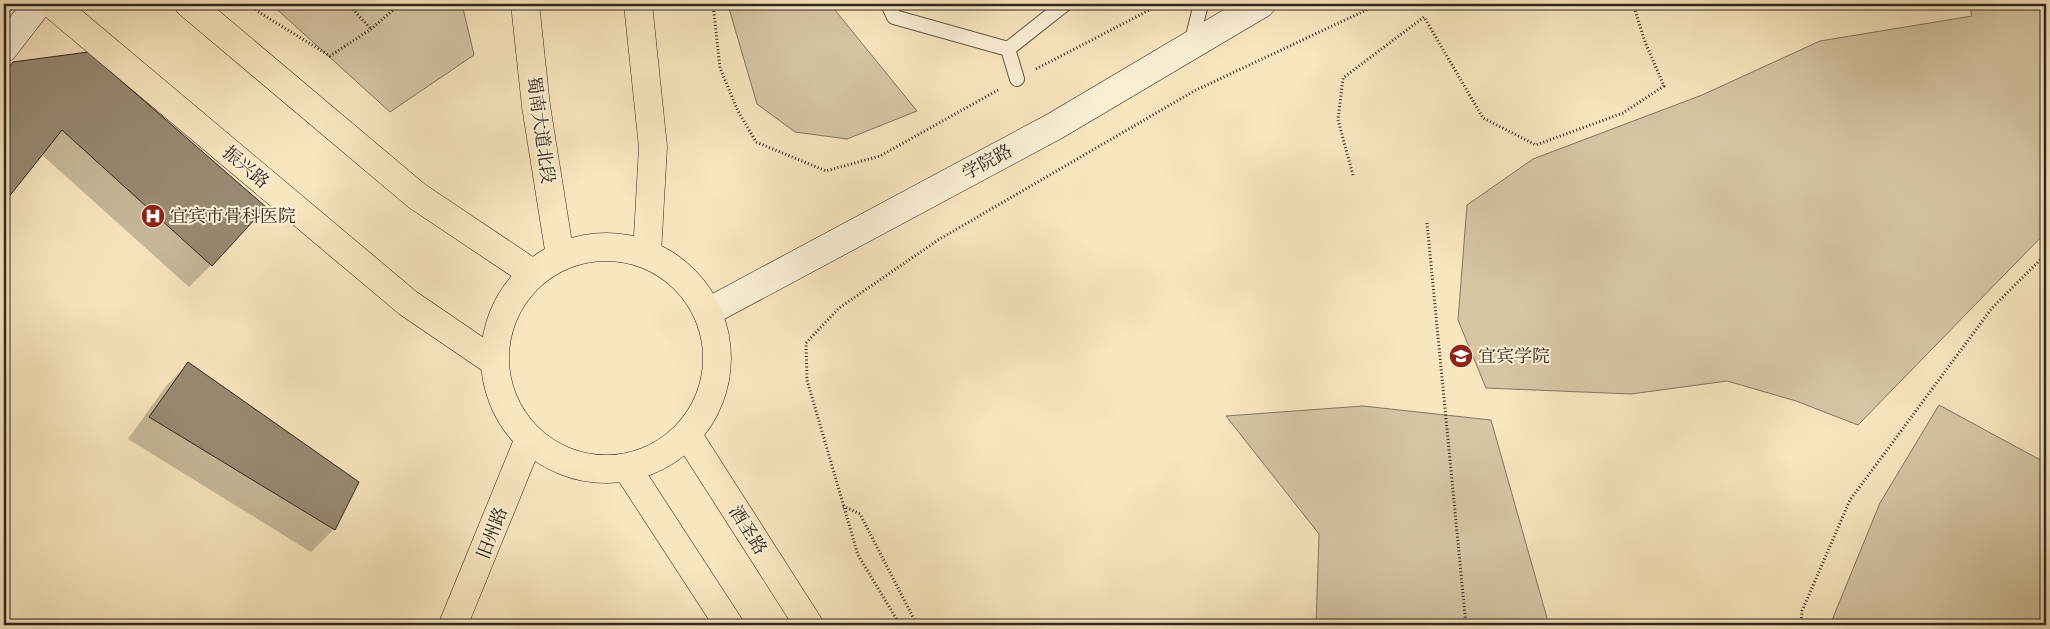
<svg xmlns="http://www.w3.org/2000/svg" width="2050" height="629" font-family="'IM FELL DW Pica','Noto Serif SC',serif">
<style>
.green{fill:#d6c6a4;stroke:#837661}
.shadow{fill:#0003}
.building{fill:#988a72;stroke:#30271e}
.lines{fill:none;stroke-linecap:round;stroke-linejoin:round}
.lane-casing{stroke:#625746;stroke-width:16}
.secondary-casing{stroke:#30271e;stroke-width:29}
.primary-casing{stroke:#30271e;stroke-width:29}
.highway-casing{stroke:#30271e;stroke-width:29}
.path{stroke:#30271e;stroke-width:3;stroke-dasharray:1 2.5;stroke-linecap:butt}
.lane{stroke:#faefd5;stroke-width:14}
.secondary{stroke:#faefd5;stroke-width:28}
.primary{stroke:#f8e6bf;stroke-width:28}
.highway{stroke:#f8e6bf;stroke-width:28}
.labels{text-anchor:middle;stroke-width:4;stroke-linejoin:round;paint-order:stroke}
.street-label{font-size:18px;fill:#30271e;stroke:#faefd5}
.poi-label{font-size:18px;fill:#30271e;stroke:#faefd5;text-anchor:start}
</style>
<rect width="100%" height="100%" fill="#f8e6bf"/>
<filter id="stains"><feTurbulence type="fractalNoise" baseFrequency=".004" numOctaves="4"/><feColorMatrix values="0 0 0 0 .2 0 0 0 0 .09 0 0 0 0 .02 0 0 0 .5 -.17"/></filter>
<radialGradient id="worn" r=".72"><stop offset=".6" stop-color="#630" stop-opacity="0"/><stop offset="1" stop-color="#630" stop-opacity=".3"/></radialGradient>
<path class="green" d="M271,4H462L474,55L390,112Z
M734,4H830L917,111L847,139L795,132L757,104L728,5Z
M1969,4H2046V232L1858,425L1796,401L1727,381L1631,394L1486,388L1458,320L1467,205L1533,159L1702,95L1820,41L1972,16Z
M1939,405L2046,463V625H1830L1880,503Z
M1363,406L1491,420L1549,625H1316L1319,534L1226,416Z"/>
<path class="shadow" d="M14,63L211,265L189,287L41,154L4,201V73Z
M188,364L357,482L334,529L311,552L128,439L166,386Z"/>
<path class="building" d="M88,52L266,207L212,266L62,130L4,203V74L13,62Z
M188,362L359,482L335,530L149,417Z"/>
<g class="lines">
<g class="lane-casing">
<path id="lane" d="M888,4L894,17L1008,49
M1191,44L1201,4
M1017,79L1008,49L1065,4"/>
</g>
<g class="secondary-casing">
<path id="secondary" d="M4,48L38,4
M708,312L1055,126L1261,4"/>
</g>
<g class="primary-casing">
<path id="primary" d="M52,4L408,303L493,361
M189,4L417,196L532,273
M525,4L536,106L560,256
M638,4L653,147L647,254"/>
</g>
<g class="highway-casing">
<path id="highway" d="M495 358a111 111 0 1 1 222 0a111 111 0 1 1-222 0Z
M687,434L809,625
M627,468L729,625
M453,625L529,439"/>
</g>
<path class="path" d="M251,4L257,11L330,56L371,29L400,4
M348,4L371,29
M713,4L720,68L738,111L756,142L826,171L880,156L998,90
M1036,69L1161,4
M1353,175L1338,120L1343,78L1424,17L1483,118L1536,145L1623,113L1664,86L1645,42L1633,4
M1427,223L1466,625
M843,506L860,514L917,625
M900,625L858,555L807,380L806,343L839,308L938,240L1194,91L1379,4
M1801,625L1802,611L1850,500L1992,308L2044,256"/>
<use href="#lane" class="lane"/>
<use href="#secondary" class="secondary"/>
<use href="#primary" class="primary"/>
<use href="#highway" class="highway"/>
</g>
<defs>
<g id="hospital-disc" transform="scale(1.25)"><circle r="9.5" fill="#8f2418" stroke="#faefd5"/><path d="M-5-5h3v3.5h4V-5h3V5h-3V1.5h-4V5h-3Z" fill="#fff"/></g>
<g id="university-disc" transform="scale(1.25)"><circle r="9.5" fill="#8f2418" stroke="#faefd5"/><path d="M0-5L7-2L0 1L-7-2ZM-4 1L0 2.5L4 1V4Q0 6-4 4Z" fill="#fff"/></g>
</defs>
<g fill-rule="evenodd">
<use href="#hospital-disc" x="153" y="216"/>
<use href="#university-disc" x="1461" y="356"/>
</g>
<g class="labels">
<g class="street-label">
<text transform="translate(541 130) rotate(82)" y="6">蜀南大道北段</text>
<text transform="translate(987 162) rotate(-28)" y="6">学院路</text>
<text transform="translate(246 167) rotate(40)" y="6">振兴路</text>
<text transform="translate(748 530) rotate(58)" y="6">酒圣路</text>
<text transform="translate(492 533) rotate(-69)" y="6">旧州路</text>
</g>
<g class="poi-label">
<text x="170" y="222">宜宾市骨科医院</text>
<text x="1478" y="362">宜宾学院</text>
</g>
</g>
<rect width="2050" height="629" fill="none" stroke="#f8e6bf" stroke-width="20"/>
<rect x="5" y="5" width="2040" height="619" fill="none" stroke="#30271e" stroke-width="2.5"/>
<rect x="10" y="10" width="2030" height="609" fill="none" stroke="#30271e"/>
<rect width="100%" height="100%" filter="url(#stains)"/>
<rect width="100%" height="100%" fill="url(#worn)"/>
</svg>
